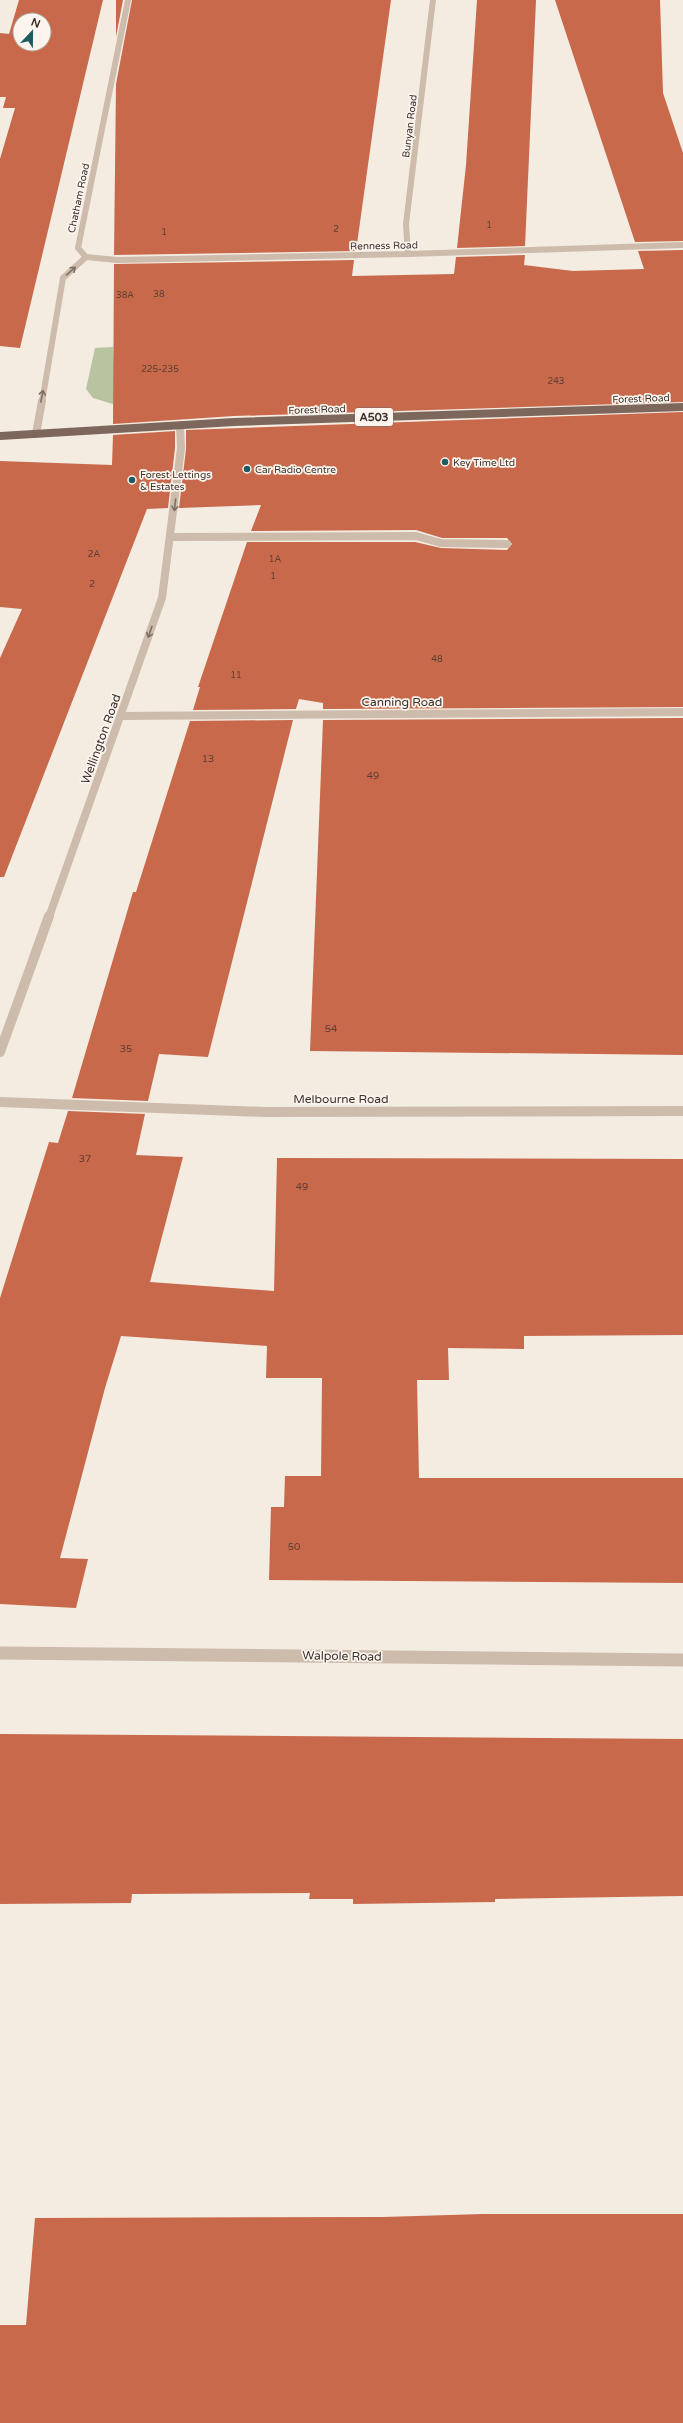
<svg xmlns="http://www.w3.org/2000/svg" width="683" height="2423" font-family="'Varela Round',sans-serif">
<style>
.green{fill:#b8c4a0}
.building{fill:#c8694b;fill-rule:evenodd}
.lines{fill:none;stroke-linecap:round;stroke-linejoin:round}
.lane{stroke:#cdbbac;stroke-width:8}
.street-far3{stroke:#cdbbac;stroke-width:6}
.street-far2{stroke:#cdbbac;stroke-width:8}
.street-far1{stroke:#cdbbac;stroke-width:10}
.street{stroke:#cdbbac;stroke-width:13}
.primary{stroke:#7d675c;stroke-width:8}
.oneway{stroke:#7d6f65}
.poi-dot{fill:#1f5a5e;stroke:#fbf5ee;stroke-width:1.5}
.labels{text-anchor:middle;stroke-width:3.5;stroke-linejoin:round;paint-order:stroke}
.far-number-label{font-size:9px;fill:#5e3e33}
.far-street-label{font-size:10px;fill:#3b302b;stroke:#fbf5ee}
.far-poi-label{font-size:10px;fill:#3b302b;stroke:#fbf5ee;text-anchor:start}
.number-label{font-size:10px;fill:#5e3e33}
.shield{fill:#fbf5ee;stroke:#756b66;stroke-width:1}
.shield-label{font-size:11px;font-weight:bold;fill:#3b302b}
.street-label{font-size:12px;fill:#3b302b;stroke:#fbf5ee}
</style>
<rect width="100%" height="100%" fill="#f4ebe1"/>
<path class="green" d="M113,347L116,405L93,398L86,389L95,348Z"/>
<path class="building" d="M19,0H103L20,348L0,346V159L15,108H3L6,97H0V33L9,34ZM20,20H44V44H20Z
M116,0H123L116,37Z
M132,0H391L356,251L114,255L116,84Z
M477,0H536L525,246L457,248L466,165Z
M555,0H660L663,93L683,153V241L635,242Z
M683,250V402L234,416L113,424L114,264L354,260L352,276L454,274L456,257L525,255L524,265L573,271L644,269L638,251Z
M683,412V707L323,709V703L299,699L296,709L193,710L200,687H198L247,542H415L441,548L507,550L512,544L507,538H442L416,530L251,531L261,505L179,508L186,449V430Z
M175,431V448L168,508L147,509L4,877H0V658L22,609L0,607V461L112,465L113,435Z
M683,718V1055L310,1051L323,720Z
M293,720L208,1057L159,1054L148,1101L72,1098L133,892H136L190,721Z
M68,1111L145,1114L136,1155L183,1157L150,1282L274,1291L277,1158L683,1159V1335L524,1336V1349L448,1348L449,1380H417L419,1478H683V1583L269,1580L271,1507H284L285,1476H321L322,1378H266L267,1346L121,1336L105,1388L60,1558L88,1559L76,1608L0,1604V1298L49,1142L58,1143Z
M0,1734L683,1739V1896L495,1899V1902L353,1904V1899H309L310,1893L132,1894L131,1903L0,1904Z
M483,2214H683V2423H0V2325H26L35,2218L383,2217Z"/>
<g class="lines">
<path class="lane" d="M171,537L416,536L441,543L507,544"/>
<path class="street-far3" d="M408,254L406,224L433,0
M86,257L117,260L408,254L683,245
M86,257L78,248L128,0
M42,402L63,278L86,257"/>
<path class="street-far2" d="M36,434L42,401
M122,716L683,712
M49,917L162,598L181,448L180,425"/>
<path class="street-far1" d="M0,1052L49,916
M0,1102L265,1112L683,1111"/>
<path class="street" d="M0,1653L683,1660"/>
<path class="primary" d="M0,436L234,422L683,407"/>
</g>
<defs><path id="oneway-shaft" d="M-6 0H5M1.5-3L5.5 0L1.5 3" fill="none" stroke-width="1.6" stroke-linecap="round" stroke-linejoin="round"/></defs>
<g class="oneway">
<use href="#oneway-shaft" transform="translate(71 271) rotate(-42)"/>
<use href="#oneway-shaft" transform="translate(42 396) rotate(-79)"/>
<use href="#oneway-shaft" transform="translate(175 505) rotate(96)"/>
<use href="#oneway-shaft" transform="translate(150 632) rotate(109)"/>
</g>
<g class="poi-dot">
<circle cx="445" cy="462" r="4"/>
<circle cx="247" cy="469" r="4"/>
<circle cx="132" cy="480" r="4"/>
</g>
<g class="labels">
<g class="far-number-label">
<text x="489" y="228">1</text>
<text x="336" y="232">2</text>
<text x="164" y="235">1</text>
<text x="159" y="297">38</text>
<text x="125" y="298">38A</text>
<text x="160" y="372">225-235</text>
<text x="556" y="384">243</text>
<text x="94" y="557">2A</text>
<text x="275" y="562">1A</text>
<text x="273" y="579">1</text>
<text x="92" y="587">2</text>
<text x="437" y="662">48</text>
<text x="236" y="678">11</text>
</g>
<g class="far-street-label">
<text transform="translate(409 126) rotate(-83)" y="4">Bunyan Road</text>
<text transform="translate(78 198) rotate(-78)" y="4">Chatham Road</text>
<text transform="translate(384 245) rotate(-1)" y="4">Renness Road</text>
<text transform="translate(641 398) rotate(-2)" y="4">Forest Road</text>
<text transform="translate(317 409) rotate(-2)" y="4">Forest Road</text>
</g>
<g class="far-poi-label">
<text x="453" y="466">Key Time Ltd</text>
<text x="255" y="473">Car Radio Centre</text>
<text x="140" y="478">Forest Lettings<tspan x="140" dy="12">&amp; Estates</tspan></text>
</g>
<g class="number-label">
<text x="208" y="762">13</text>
<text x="373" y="779">49</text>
<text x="331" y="1032">54</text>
<text x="126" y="1052">35</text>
<text x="85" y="1162">37</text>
<text x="302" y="1190">49</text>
<text x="294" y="1550">50</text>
</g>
<rect class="shield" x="355" y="408" width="38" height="18" rx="3"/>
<g class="shield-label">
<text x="374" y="421">A503</text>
</g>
<g class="street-label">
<text x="402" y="706">Canning Road</text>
<text transform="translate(101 739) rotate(-70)" y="4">Wellington Road</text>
<text x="341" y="1103">Melbourne Road</text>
<text transform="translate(342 1656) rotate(1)" y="4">Walpole Road</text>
</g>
</g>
<g transform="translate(32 32) rotate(22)"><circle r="19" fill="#fbf5ee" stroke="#aea6a0"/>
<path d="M0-3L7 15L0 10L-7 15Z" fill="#1f5a5e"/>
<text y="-6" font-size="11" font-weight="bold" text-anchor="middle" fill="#3b302b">N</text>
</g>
</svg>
